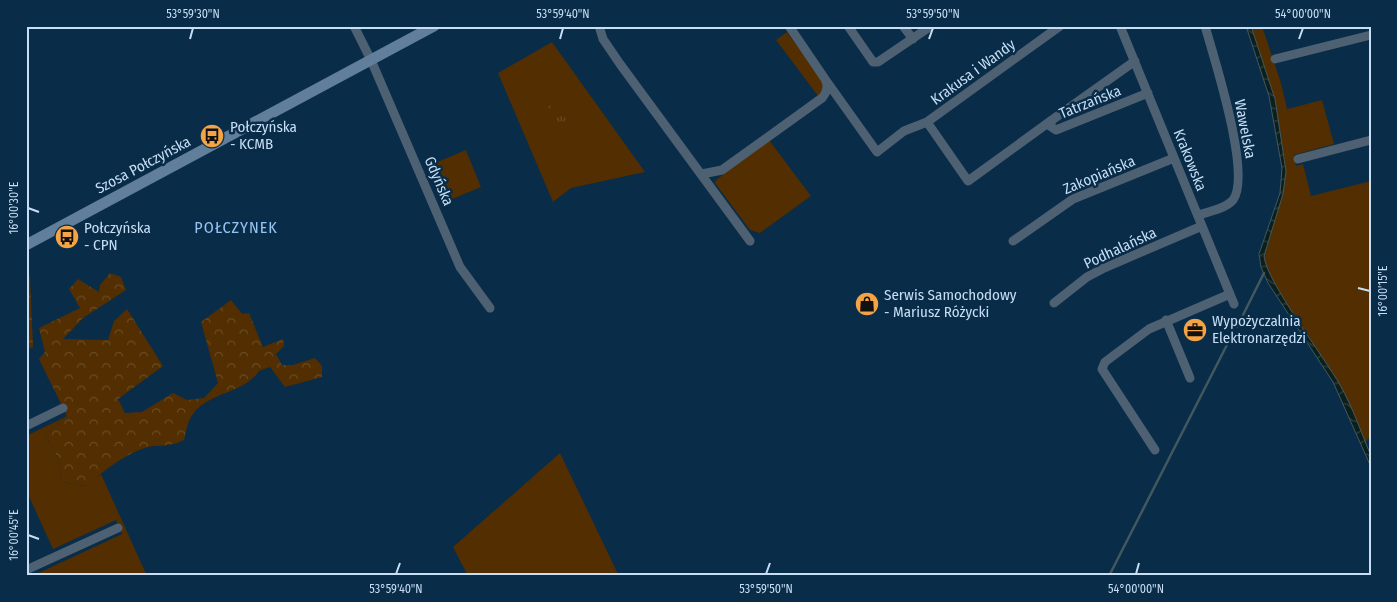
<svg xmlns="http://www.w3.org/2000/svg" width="1397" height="602" font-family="'Fira Sans Condensed',sans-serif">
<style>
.grass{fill:#522e00}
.forest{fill:url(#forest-crowns)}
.park{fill:url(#park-tufts)}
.water{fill:url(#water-waves);stroke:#43585e}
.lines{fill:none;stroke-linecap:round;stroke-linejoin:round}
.stream{stroke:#43585e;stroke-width:2.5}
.minor{stroke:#4e6172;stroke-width:9}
.secondary{stroke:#617f9a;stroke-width:11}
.ticks{fill:none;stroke:#c7def5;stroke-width:2}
.labels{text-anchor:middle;stroke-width:5;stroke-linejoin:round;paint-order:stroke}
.street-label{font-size:15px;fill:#c7def5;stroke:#092c48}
.poi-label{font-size:15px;fill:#c7def5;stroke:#092c48;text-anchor:start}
.neighbourhood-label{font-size:16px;letter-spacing:1px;fill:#95c4f0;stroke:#092c48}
.neatline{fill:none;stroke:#c7def5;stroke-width:2}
.ticks-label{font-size:12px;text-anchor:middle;fill:#c7def5}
</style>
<defs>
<pattern id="forest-crowns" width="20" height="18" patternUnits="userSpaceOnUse" patternTransform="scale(1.25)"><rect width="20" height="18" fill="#522e00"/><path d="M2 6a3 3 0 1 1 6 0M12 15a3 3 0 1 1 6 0" fill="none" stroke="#694c26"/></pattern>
<pattern id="park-tufts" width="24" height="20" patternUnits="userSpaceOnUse" patternTransform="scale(1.25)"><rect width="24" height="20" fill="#522e00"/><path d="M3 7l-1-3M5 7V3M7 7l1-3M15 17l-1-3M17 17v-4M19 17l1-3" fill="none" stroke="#694c26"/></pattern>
<pattern id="water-waves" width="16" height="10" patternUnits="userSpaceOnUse" patternTransform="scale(1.25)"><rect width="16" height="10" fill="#0b1f1d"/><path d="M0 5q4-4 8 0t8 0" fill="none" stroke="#2d3f3e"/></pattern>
</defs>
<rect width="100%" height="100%" fill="#092c48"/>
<path class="grass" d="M1251,26H1262L1281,83L1287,109L1322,100L1334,144L1294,155L1296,166L1303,164L1311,196L1371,181V435L1365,443C1356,420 1347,397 1334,376C1320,351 1266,280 1264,256L1283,194L1286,171L1275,99Z
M787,32L823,82V88L818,96L776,40Z
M552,42L645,172L571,188L553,202L498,73Z
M769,140L811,196L760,233L750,230L715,183L716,180Z
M466,150L481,187L445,202L430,165Z
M67,416L45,434L58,458L62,482L85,486L101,474L147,576H32L122,534L116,520L53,549L26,490V436Z
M560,453L619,576H468L453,547Z"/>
<path class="forest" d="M110,273L121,277L126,290L83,318L63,339L108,340L114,321L127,309L163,366L118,399L125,413L142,412L173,393L187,400L204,398L218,383L201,322L231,300L242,314L249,313L263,347L283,339L284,346L276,354L282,365H293L315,358L322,366V377L285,387L270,367L259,371C244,394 205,392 191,417C187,423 186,433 184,440C166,449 156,443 142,449C120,457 103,472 86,486L62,482L58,458L45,434L67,416L39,359L45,352L39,328L80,308L69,289L78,279L99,292L100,285Z
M30,276L33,347L26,350V278Z"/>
<path class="park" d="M564,96L583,122L566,134L548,107Z"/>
<path class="water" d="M1246,26H1251L1275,99L1286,171L1283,194L1264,256C1266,281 1325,358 1340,385C1353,408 1361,432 1371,456V467L1333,382L1268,283L1261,267L1259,254L1280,193L1282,168L1269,96Z"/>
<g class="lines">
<path class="stream" d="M1237,327L1264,273
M1109,576L1232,335
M1370,576L1371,571"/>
<path class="minor" d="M354,26L371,60L460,267L490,308
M599,26L603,39L620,64L750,241
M848,26L873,62H878L931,26
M903,26L913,39
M1120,26L1234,304
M1275,59L1371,35
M1135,61L1052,120L1050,126L1056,130L1148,93
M825,79L877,152L904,131L927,122L1060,26
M927,122L968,181L1052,120
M1298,159L1371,140
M702,174L722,170L822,98C827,92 829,86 825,79L789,26
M1198,215C1208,212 1225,209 1233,200C1252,175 1214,58 1205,26
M1013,241L1073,199L1174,158
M1054,303L1087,277L1104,268L1202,226
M1166,320L1190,378
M26,426L63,408
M1155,450L1102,369L1105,362L1149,329L1230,294
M26,570L118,528"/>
<path class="secondary" d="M26,245L434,26"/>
</g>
<path class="ticks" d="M190,39L193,28M560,39L563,28M929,39L933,28M1299,39L1303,28M28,208L39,212M1358,288L1370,291M28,535L39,539M396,574L400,563M766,574L770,563M1136,574L1139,563"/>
<defs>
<g id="bus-disc" transform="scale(1.25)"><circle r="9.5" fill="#f4a345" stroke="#092c48"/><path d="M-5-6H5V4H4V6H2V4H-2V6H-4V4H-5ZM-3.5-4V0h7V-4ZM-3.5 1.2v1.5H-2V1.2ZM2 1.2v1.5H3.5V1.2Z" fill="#111"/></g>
<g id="shop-disc" transform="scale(1.25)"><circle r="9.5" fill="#f4a345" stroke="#092c48"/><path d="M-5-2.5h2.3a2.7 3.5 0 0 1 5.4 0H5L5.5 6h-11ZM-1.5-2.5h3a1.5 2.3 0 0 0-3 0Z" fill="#111"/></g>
<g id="office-disc" transform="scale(1.25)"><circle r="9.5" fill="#f4a345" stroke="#092c48"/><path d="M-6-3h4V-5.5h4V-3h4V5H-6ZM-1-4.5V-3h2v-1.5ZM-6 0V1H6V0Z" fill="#111"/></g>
</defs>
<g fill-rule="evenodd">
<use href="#bus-disc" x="212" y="136"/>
<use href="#bus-disc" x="67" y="237"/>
<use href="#shop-disc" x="867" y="304"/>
<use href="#office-disc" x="1195" y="330"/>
</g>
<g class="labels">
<g class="street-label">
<text transform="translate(973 72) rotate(-36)" y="5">Krakusa i Wandy</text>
<text transform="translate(1090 102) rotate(-22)" y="5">Tatrzańska</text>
<text transform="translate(1245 129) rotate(79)" y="5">Wawelska</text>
<text transform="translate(1190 160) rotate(68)" y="5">Krakowska</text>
<text transform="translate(143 165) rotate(-28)" y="5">Szosa Połczyńska</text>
<text transform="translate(1099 175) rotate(-23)" y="5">Zakopiańska</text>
<text transform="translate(439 181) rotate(67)" y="5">Gdyńska</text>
<text transform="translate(1120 248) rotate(-25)" y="5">Podhalańska</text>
</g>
<g class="poi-label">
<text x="230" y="132">Połczyńska<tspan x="230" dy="17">- KCMB</tspan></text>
<text x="84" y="233">Połczyńska<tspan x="84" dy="17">- CPN</tspan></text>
<text x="884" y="300">Serwis Samochodowy<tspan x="884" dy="17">- Mariusz Różycki</tspan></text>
<text x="1212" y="326">Wypożyczalnia<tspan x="1212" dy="17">Elektronarzędzi</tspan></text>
</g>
<g class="neighbourhood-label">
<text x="236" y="233">POŁCZYNEK</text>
</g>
</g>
<rect width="1397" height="602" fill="none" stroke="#092c48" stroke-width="55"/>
<rect x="28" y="28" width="1342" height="546" class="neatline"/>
<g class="ticks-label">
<text x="193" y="18">53°59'30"N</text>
<text x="563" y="18">53°59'40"N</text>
<text x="933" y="18">53°59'50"N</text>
<text x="1303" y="18">54°00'00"N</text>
<text transform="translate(14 208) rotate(-90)" y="4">16°00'30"E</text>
<text transform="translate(1383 291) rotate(-90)" y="4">16°00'15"E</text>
<text transform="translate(14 535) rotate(-90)" y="4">16°00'45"E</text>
<text x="396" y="593">53°59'40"N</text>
<text x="766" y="593">53°59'50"N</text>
<text x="1136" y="593">54°00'00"N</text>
</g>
</svg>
